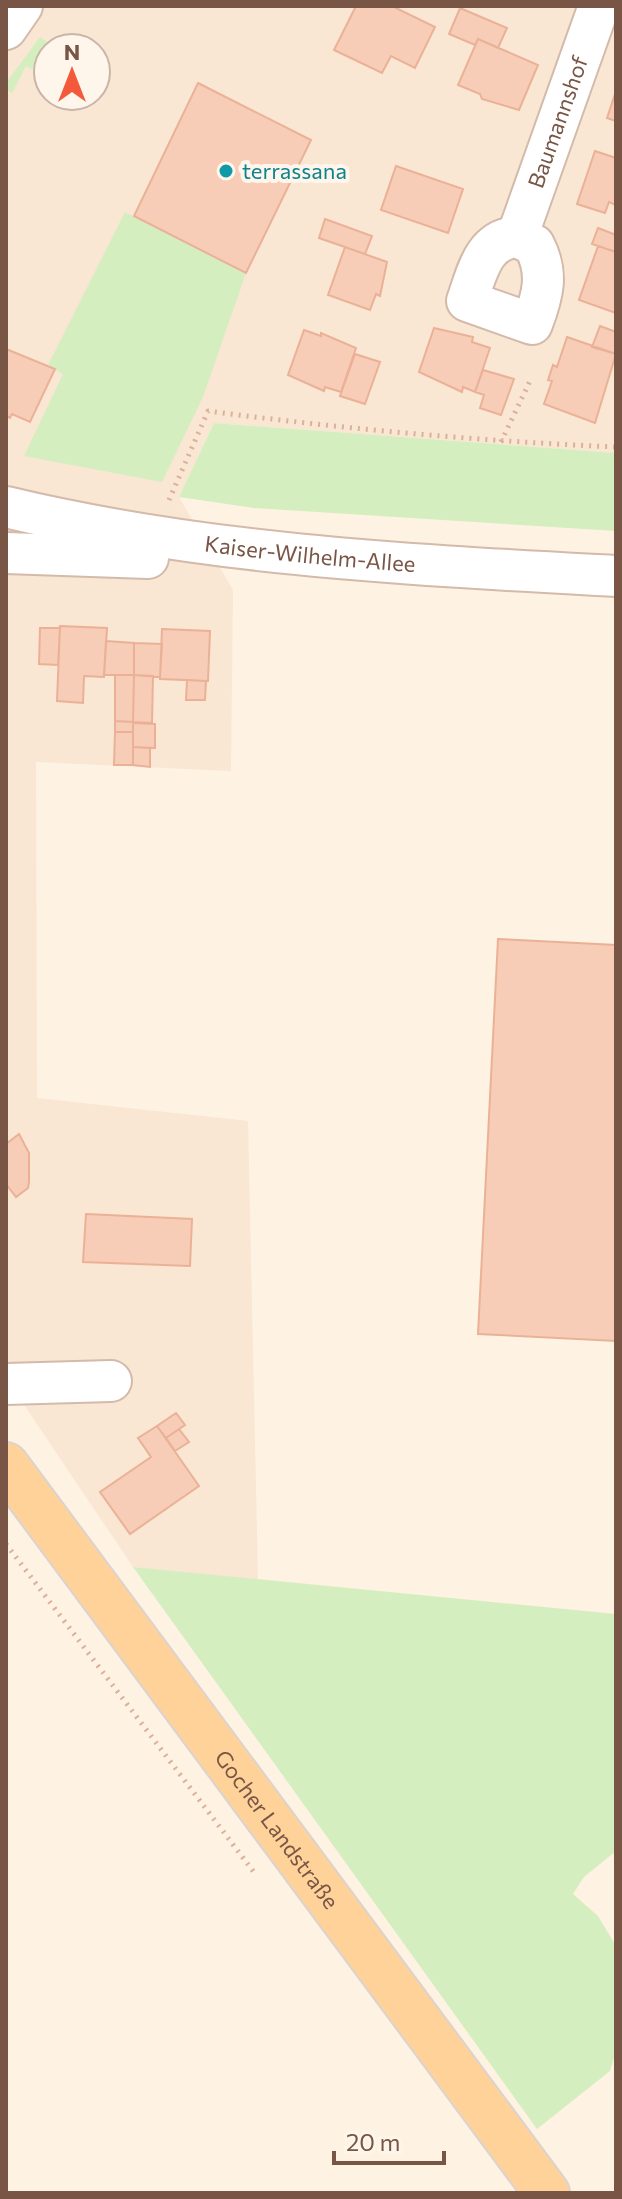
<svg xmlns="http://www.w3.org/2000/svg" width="622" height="2199" font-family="Commissioner,sans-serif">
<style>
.residential{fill:#f9e6d3;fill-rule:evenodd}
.green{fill:#d5eec0}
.building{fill:#f7cdb8;stroke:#ebb196;stroke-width:2}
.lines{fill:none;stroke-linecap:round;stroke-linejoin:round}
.minor-casing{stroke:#d3baaa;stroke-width:44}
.major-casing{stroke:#dcd3cf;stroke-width:48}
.path{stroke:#dcb09a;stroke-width:5;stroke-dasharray:2 6;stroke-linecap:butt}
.minor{stroke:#fff;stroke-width:40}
.major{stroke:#ffd299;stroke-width:44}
.culture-dot{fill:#0f9aa8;stroke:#fff6eb;stroke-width:3}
.labels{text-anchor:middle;stroke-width:8;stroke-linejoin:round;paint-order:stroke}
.street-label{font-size:22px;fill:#795546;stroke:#fff6eb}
.culture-label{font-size:22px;fill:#0d838f;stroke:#fff6eb;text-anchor:start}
</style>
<rect width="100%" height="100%" fill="#fef2e3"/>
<path class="residential" d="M6,6H616V453L214,423L179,497L233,590L231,771L36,762L37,1098L248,1121L258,1580L133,1567L6,1378ZM48,48H96V96H48Z"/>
<path class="green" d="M40,37L52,45L36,71L26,66L12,93L6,89V83Z
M125,212L246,273L203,397L162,482L24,456L63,374L48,365Z
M214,423L616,453V531L254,508L179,497Z
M133,1567L616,1614V1851L584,1877L573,1894L598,1916L616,1946V2051L610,2071L537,2129Z"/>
<path class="building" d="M356,6H392L435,27L415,68L391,56L382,73L334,50Z
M460,8L507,28L498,48L478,39L475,45L449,34Z
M478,39L538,65L519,110L482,99L480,94L458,85Z
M198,83L311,140L246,273L134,216Z
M616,91V121L607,118Z
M595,151L616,158V205L609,202L605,213L577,204Z
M396,166L463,189L448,233L381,210Z
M325,219L372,236L365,254L319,238Z
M598,228L616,235V252L592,244Z
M598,246L616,252V313L579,300Z
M345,247L387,262L380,296L376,294L370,310L328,295Z
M600,326L616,332V354L592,347Z
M434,328L473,337L472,342L490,348L475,392L463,387L462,392L419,372Z
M304,330L321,336V333L356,348L341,392L325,387L324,391L288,375Z
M567,337L616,354L595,423L544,404L552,381L548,380L553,365L557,367Z
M6,349L55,369L30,422L12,414L10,418L6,416Z
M355,354L380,362L365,404L340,396Z
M483,370L514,379L501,415L480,408L484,395L475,392Z
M60,626L107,628L104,677L84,676L83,703L57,701Z
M40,628H60L58,665L39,664Z
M162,629L210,631L208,681L160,679Z
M106,641L134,643V675H104Z
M134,643L162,644L160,677L134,675Z
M115,675H134L133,722L115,721Z
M134,675L153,676L152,723L133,722Z
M187,680L206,681L205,700H186Z
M115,721L133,722V732H115Z
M133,723L155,724V748L133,747Z
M115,732H133V765H114Z
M133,747L150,748V767L133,765Z
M498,939L616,945V1341L478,1334Z
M19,1134L29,1153V1182L28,1188L16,1197L6,1184V1144Z
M86,1214L192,1219L190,1266L83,1262Z
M176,1413L185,1425L166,1438L157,1426Z
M157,1426L199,1486L130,1534L100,1492L151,1457L138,1438Z
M179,1429L189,1442L175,1451L166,1438Z"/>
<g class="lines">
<g class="minor-casing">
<g id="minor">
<path d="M6,29L22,6"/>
<path d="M517,237L534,245C549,273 543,295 532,324L467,301C477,273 483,239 517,237Z"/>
<path id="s1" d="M517,237L599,6"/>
<path id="s2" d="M6,507C205,555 413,565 616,576"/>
<path d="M6,553L148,558"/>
<path d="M6,1384L111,1381"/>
</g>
</g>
<g class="major-casing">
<g id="major">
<path id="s3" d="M6,1465L547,2193"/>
</g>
</g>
<path class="path" d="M501,442L530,381
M169,500L208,411C344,429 479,441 616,447
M6,1544L256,1875"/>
<use href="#minor" class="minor"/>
<use href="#major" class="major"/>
</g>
<circle class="culture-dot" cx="226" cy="171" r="8"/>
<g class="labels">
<g class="street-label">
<text dy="8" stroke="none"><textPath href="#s1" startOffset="122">Baumannshof</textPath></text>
<text dy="8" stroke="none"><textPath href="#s2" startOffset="308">Kaiser-Wilhelm-Allee</textPath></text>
<text dy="8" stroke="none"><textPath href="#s3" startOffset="454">Gocher Landstraße</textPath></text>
</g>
<g class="culture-label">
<text x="242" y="179">terrassana</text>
</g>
</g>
<rect width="622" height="2199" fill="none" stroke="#795546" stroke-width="16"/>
<g transform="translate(72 72)"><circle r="38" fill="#fff6eb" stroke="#c9b6a9" stroke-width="2"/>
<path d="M0-6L14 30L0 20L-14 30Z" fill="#f4593c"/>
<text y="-12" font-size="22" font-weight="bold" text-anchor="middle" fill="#795546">N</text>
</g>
<path d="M334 2151v12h110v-12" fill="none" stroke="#795546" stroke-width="4"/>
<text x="346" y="2151" font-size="24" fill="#795546" stroke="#fff6eb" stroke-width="6" paint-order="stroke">20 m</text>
</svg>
